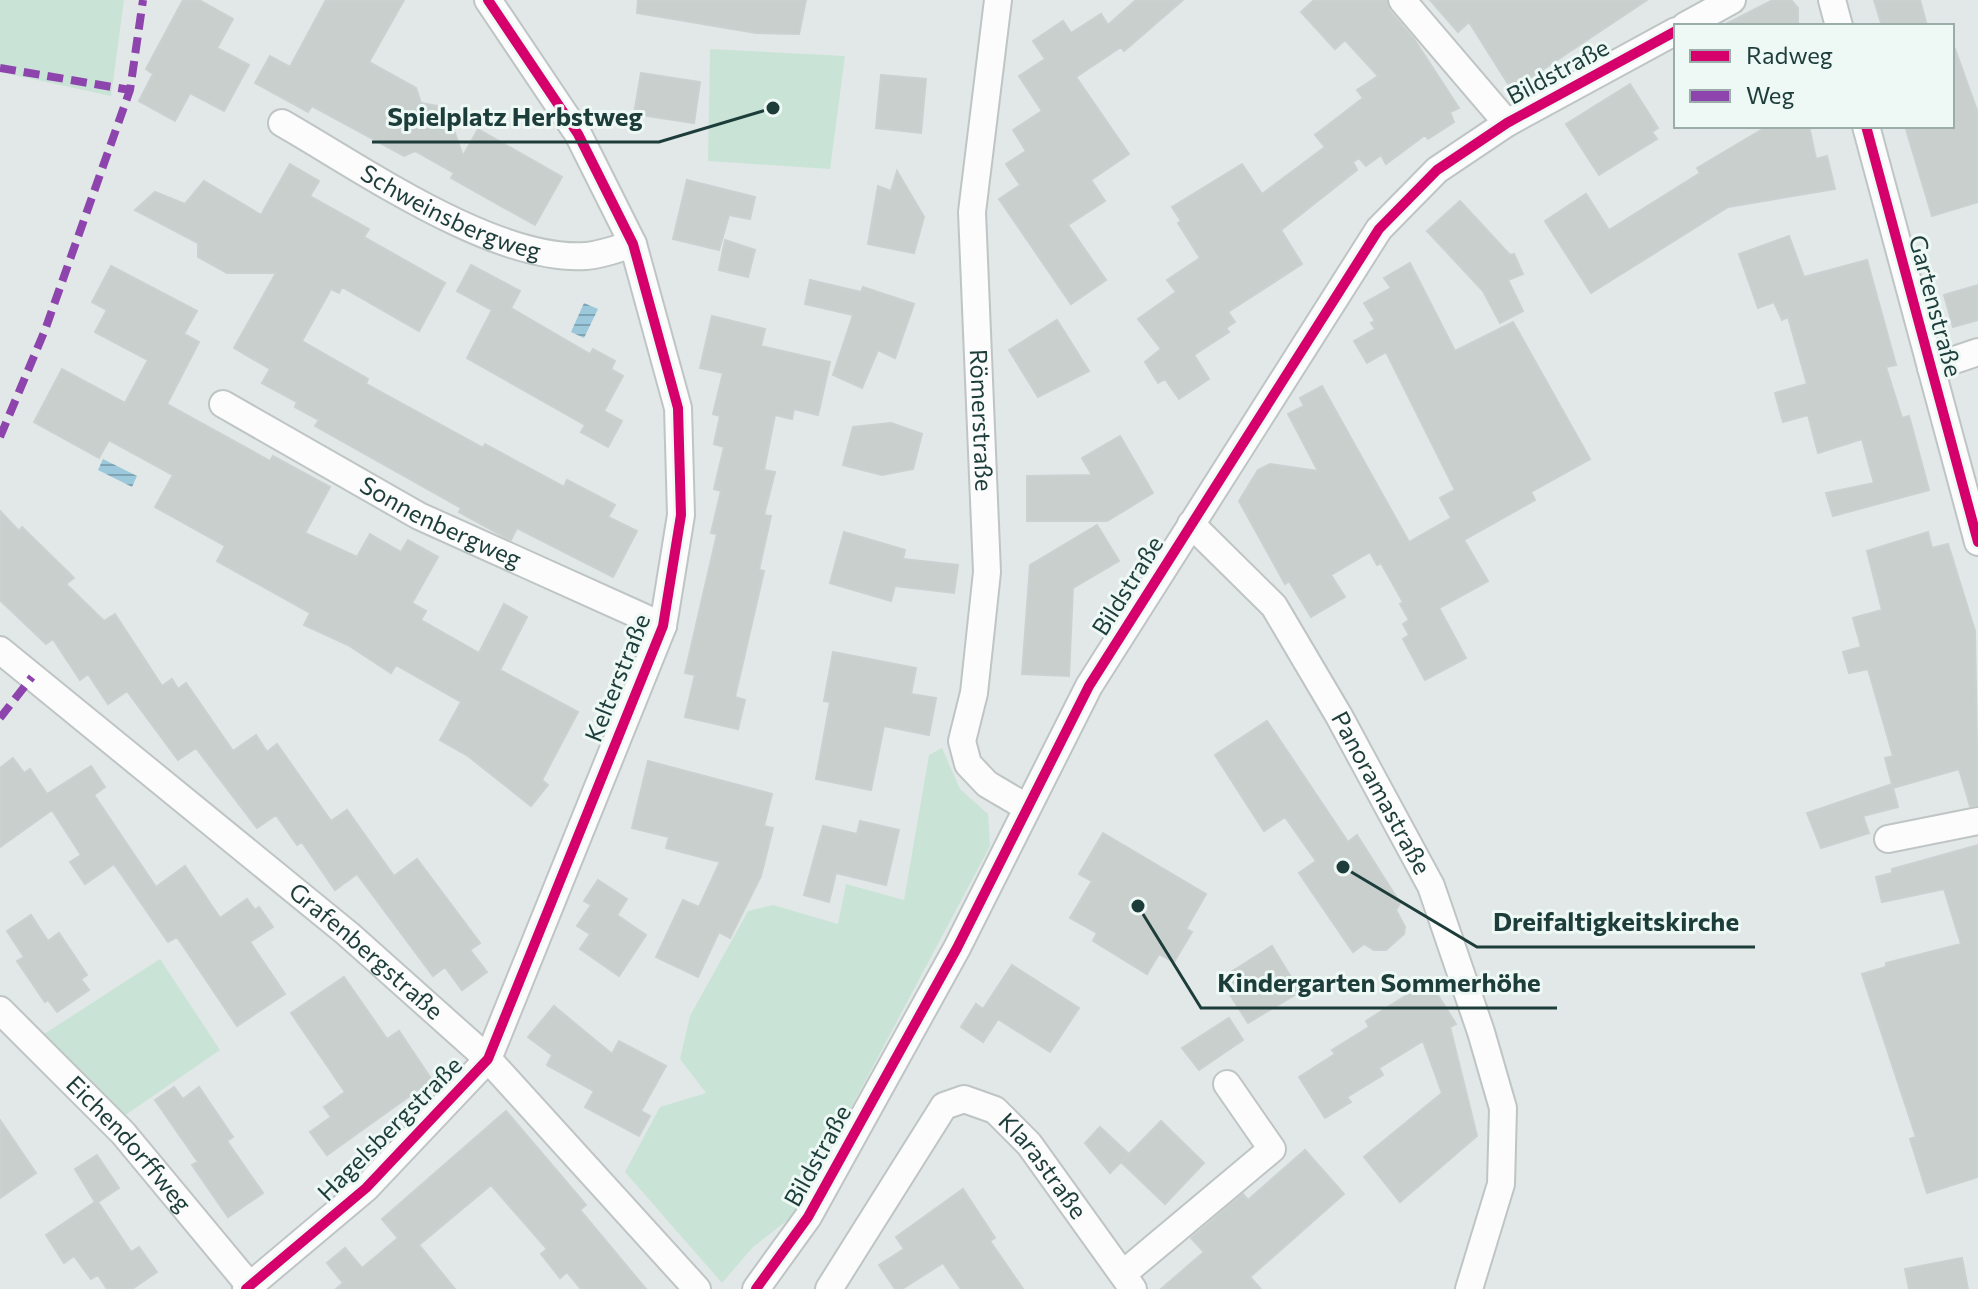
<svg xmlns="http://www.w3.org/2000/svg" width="1978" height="1289" font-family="Commissioner,sans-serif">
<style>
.green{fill:#c9e4d6}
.water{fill:url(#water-rules)}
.building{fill:#c8cfcd;stroke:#cad1d0;stroke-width:2}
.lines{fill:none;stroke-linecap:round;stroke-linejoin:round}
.minor-casing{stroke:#bec5c4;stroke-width:30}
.minor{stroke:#fbfcfb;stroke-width:26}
.quiet{stroke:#8e44ad;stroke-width:8;stroke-dasharray:16 8;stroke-linecap:butt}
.cycleway-casing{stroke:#eef8f5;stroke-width:15}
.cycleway{stroke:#d6006c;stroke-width:10}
.labels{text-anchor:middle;stroke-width:6;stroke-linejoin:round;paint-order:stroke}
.street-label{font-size:24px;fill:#1d3d3a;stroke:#eef8f5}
.leader{fill:none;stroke:#1d3d3a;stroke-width:3}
.callout-dot{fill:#1d3d3a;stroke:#eef8f5;stroke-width:3}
.callout-label{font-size:26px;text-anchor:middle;font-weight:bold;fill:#1d3d3a;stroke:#eef8f5;stroke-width:6;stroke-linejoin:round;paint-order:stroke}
</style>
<defs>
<pattern id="water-rules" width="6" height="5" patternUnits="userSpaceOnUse" patternTransform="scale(2)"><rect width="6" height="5" fill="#9cc8dc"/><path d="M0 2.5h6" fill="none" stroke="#7fa4b3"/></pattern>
</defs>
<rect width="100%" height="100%" fill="#e2e8e7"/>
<path class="green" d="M0,0H124L111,96L0,72Z
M710,49L845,56L830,169L708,161Z
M942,748L960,789L988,814L990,846L794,1215L753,1247L722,1283L625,1172L660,1107L706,1093L680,1059L690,1016L748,911L773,905L838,924L846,884L904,900L929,755Z
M160,959L220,1050L121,1118L41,1036Z"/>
<path class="water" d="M584,303L598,309L584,338L571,332Z
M103,459L137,476L132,487L98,470Z"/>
<path class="building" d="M183,0H199L233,19L217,48L249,65L224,111L190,93L175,121L139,101L153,74L146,69Z
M326,0H404L369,62L416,88L421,103L443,107L448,113L463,156L478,129L562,177L535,225L451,178L454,173L415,151L404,156L312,106L308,112L255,83L270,56L290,67Z
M638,0H806L799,34L756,33L637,13Z
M1136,0H1183L1124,51L1121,47L1076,77L1129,154L1091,180L1105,201L1068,225L1106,280L1071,304L999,199L1020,185L1006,164L1026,151L1013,130L1042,111L1019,76L1045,59L1033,41L1063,21L1071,33L1101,14L1108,25Z
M1314,0H1386L1389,10L1414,39L1459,108L1450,112L1454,122L1428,139L1425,135L1386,164L1381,155L1366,166L1359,158L1353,162L1357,170L1281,230L1302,264L1228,312L1235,322L1226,328L1229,332L1194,355L1209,379L1179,399L1165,379L1158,383L1145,362L1161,349L1138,319L1176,292L1167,280L1200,258L1178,223L1181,221L1172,207L1242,164L1262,194L1325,147L1315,135L1363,98L1357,90L1378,76L1345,40L1335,49L1301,12Z
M1430,0H1647L1512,90L1469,22L1458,32Z
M1773,0H1791L1798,8V26H1722Z
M1874,0H1920L1927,26H1882Z
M1952,49H1955L1978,113V202L1932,216L1905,126H1952Z
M641,73L700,82L694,123L634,114Z
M881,75L926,79L921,133L876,128Z
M1630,84L1658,128L1652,132L1657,139L1599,175L1566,124Z
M1768,126H1809L1816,159L1827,156L1835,189L1728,207L1591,293L1545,221L1586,194L1609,230L1700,173L1697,168Z
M290,164L319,181L310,196L369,229L364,237L445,283L419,331L342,287L339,293L331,289L302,341L368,379L366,384L483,448L485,444L564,487L567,480L615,505L608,517L637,531L613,577L517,528L511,540L503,536L459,512L461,508L315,426L319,420L295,407L297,402L262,383L270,369L234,348L276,273H227L198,257V243L135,210L155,192L185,204L204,181L261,215Z
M897,171L924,217L914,253L868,244L878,186L891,191Z
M687,180L755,197L750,219L729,215L719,250L673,239Z
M1460,201L1510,255L1514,254L1523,274L1508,280L1523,311L1500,323L1483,291L1427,231Z
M1789,236L1804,277L1867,260L1896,365L1886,367L1902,418L1909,416L1929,490L1833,516L1826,493L1874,483L1862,439L1818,453L1808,415L1783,422L1775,393L1807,384L1788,317L1782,320L1774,302L1758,308L1739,254Z
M725,240L755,250L748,277L719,270Z
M1410,263L1455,351L1513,322L1590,459L1531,492L1535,500L1464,540L1488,581L1439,608L1466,658L1425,680L1403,639L1409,635L1403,624L1409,620L1400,604L1403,602L1381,563L1377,565L1370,552L1331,575L1345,597L1311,617L1289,581L1285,584L1239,501L1258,470L1270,464L1318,471L1288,414L1304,406L1300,398L1322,386L1409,542L1451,518L1440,498L1455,490L1386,352L1367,363L1354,341L1375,329L1371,323L1375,321L1364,303L1391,288L1384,278Z
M471,265L520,291L511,308L590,354L593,349L615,361L611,369L623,376L604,411L622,421L608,447L581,432L585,425L467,358L492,310L457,291Z
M111,266L197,311L184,334L199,342L167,404L270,461L273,456L330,487L305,533L357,557L370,534L401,552L408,540L438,557L412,603L426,611L421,620L479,653L504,604L527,617L500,670L578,712L542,780L548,785L531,806L468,756L440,740L461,702L396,665L391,673L348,645L304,625L310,613L217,561L225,546L155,507L173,475L109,440L99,458L34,422L62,369L125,403L148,360L95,332L107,310L92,302Z
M810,280L861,292L863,287L914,304L895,358L878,350L862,388L833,375L853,315L805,304Z
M1978,285V320L1953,327L1944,295Z
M712,316L765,329L761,346L830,362L818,415L794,409L792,419L775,415L764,470L775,472L764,515L771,516L759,570L764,571L735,697L745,700L738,729L685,717L695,675L685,673L717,534L711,533L721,491L714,489L724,447L714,444L720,416L713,414L723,373L700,368Z
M1057,320L1089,371L1038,397L1009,350Z
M891,423L922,434L913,469L882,475L843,465L853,427Z
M1120,436L1153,493L1107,521H1027V476L1092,475L1082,458Z
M0,511L19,531L22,527L74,578L66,584L104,621L115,614L162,686L172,679L178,689L186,683L233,751L256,735L267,752L277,744L331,821L347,810L394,876L417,859L480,943L470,950L487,972L462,990L445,967L433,976L357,874L335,890L302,842L297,845L276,815L257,828L196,748L178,760L127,691L108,704L88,674L80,680L53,639L46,644L0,600Z
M1097,525L1119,561L1073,588L1069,676L1022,674L1030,565Z
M844,532L905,550L903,559L958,565L954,593L895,586L891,601L830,583Z
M1928,532L1932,548L1948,544L1975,631L1978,805L1970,806L1959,769L1893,788L1885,758L1893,756L1868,669L1849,673L1843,652L1861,647L1853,618L1882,610L1867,551Z
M833,652L916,668L911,694L936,698L929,735L884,726L871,790L816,779L830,702L824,701Z
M1267,721L1348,842L1357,835L1400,903L1396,910L1405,927L1404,934L1386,950H1374L1364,944L1353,952L1299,873L1316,861L1285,817L1264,831L1215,755Z
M13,758L24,773L30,769L47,794L91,766L105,787L94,795L156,887L185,866L220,918L247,899L255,910L259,907L273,927L250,942L285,994L237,1026L177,937L168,942L114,864L85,884L70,862L81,855L52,810L0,847V768Z
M648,761L772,794L764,826L773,828L761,876L730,938L719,932L698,977L656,957L683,900L699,907L720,862L666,848L669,837L632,828Z
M1892,784L1898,807L1863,816L1869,833L1821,848L1807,813Z
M860,821L899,830L886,885L836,873L829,902L804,895L823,826L857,834Z
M1103,833L1206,894L1186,929L1192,932L1174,962L1159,954L1147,974L1093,941L1097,933L1070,918L1092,881L1079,874Z
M1978,845V1177L1927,1193L1910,1139L1916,1137L1862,974L1886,967V963L1961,944L1944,889L1882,902L1876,877L1892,873V869Z
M598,880L627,899L617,915L646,935L619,976L580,949L590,934L577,926L591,905L584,901Z
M31,915L48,941L59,933L87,975L81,979L89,990L57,1012L48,1000L45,1002L17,961L24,957L7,931Z
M1272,946L1300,992L1248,1023L1220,979Z
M1012,965L1079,1008L1050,1052L998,1019L983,1042L961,1027L976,1004L983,1009Z
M344,977L387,1039L399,1031L432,1080L327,1155L310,1132L331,1117L324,1107L345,1092L291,1013Z
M1429,981L1456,1024L1450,1027L1477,1136L1400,1202L1364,1157L1442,1093L1423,1041L1379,1068L1383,1075L1347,1097L1351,1102L1325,1118L1299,1077L1335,1054L1332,1050L1369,1027L1366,1021Z
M554,1006L612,1054L619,1041L666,1066L641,1111L650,1116L639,1136L585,1107L594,1091L547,1065L552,1055L528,1037Z
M1229,1018L1243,1040L1199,1070L1182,1048Z
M174,1087L183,1099L199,1087L233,1137L227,1141L263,1193L228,1217L192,1165L198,1162L155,1100Z
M506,1111L586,1205L580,1210L646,1289H581L567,1272L560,1278L541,1254L547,1249L491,1185L419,1245L455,1289H336L343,1283L327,1263L345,1248L362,1268L398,1238L382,1219Z
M0,1120L36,1173L0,1198Z
M1161,1121L1204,1163L1165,1204L1121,1162Z
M1100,1127L1129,1154L1110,1173L1085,1143Z
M1305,1150L1344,1194L1250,1277L1261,1289H1161L1204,1252L1191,1238L1243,1194L1248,1200Z
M97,1155L119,1188L98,1202L131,1252L139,1247L157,1272L132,1289H107L98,1275L91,1279L74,1256L64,1263L46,1235L95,1202L75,1169Z
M963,1189L995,1238L990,1241L1023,1289H961L943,1263L902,1289H895L879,1265L904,1249L896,1237Z
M1962,1258L1968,1289H1909L1905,1269Z"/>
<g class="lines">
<g class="minor-casing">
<g id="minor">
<path id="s1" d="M998,0L972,212L987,572L974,693L962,741L968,764L987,784L1026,807"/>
<path d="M1402,0L1507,123"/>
<path d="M1832,0L1839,26"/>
<path d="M1685,26L1732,0"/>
<path id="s2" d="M282,123C361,168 494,262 586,256C601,255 619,248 633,244"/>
<path d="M1866,126L1978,542"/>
<path d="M1931,368L1978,352"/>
<path id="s3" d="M223,404L419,516L663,626"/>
<path id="s4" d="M1191,524L1274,606L1339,716L1431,886L1481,1032L1503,1108L1501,1184L1469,1289"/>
<path id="s5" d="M0,650L348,934L488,1059L697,1289"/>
<path d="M1888,839L1978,821"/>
<path id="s6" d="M0,1010L123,1133L250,1286"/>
<path d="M1124,1273L1272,1149L1227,1084"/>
<path d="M246,1289L366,1188L488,1059L663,626L681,515L678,408L633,244L578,134L488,0"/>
<path d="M756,1289L808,1217L957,948L1089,686L1379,229L1437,170L1507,123L1676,31"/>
<path id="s7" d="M829,1289L944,1106L964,1099L995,1110L1029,1144L1133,1289"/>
</g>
</g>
<use href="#minor" class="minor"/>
<path class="quiet" d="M0,68L130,90
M0,437L45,330L130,90L143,0
M0,718L32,677"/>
<g class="cycleway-casing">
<path id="cycleway" d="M1866,126L1978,542
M246,1289L366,1188L488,1059L663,626L681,515L678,408L633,244L578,134L488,0
M756,1289L808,1217L957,948L1089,686L1379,229L1437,170L1507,123L1676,31"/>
</g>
<use href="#cycleway" class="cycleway"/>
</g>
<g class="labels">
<g class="street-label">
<text transform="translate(1558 72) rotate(-28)" y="8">Bildstraße</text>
<text dy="8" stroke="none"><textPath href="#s2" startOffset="192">Schweinsbergweg</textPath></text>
<text transform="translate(1935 306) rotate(75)" y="8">Gartenstraße</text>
<text dy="8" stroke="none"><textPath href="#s1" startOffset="422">Römerstraße</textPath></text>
<text dy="8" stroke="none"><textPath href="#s3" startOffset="248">Sonnenbergweg</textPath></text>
<text transform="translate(1128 586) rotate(-58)" y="8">Bildstraße</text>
<text transform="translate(618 678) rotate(-68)" y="8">Kelterstraße</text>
<text dy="8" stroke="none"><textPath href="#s4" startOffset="332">Panoramastraße</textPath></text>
<text dy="8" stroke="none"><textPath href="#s5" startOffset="474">Grafenbergstraße</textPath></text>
<text transform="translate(390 1129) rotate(-45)" y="8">Hagelsbergstraße</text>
<text dy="8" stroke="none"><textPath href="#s6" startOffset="186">Eichendorffweg</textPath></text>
<text transform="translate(818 1156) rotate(-61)" y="8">Bildstraße</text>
<text dy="8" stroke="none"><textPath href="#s7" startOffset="344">Klarastraße</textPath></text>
</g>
</g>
<path class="leader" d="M773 108L659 142H372M1343 867L1477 947H1755M1138 906L1201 1008H1557"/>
<g class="callout-dot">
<circle cx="773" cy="108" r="8"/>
<circle cx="1343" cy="867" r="8"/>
<circle cx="1138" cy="906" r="8"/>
</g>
<g class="callout-label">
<text x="515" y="126">Spielplatz Herbstweg</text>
<text x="1616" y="931">Dreifaltigkeitskirche</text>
<text x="1379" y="992">Kindergarten Sommerhöhe</text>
</g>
<rect x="1674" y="24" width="280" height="104" fill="#eef8f5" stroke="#9aadaa" stroke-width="2"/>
<rect x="1690" y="50" width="40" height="12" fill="#d6006c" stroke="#9aadaa" stroke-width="2"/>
<text x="1746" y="64" font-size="24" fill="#1d3d3a">Radweg</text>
<rect x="1690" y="90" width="40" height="12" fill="#8e44ad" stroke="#9aadaa" stroke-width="2"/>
<text x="1746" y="104" font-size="24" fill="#1d3d3a">Weg</text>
</svg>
